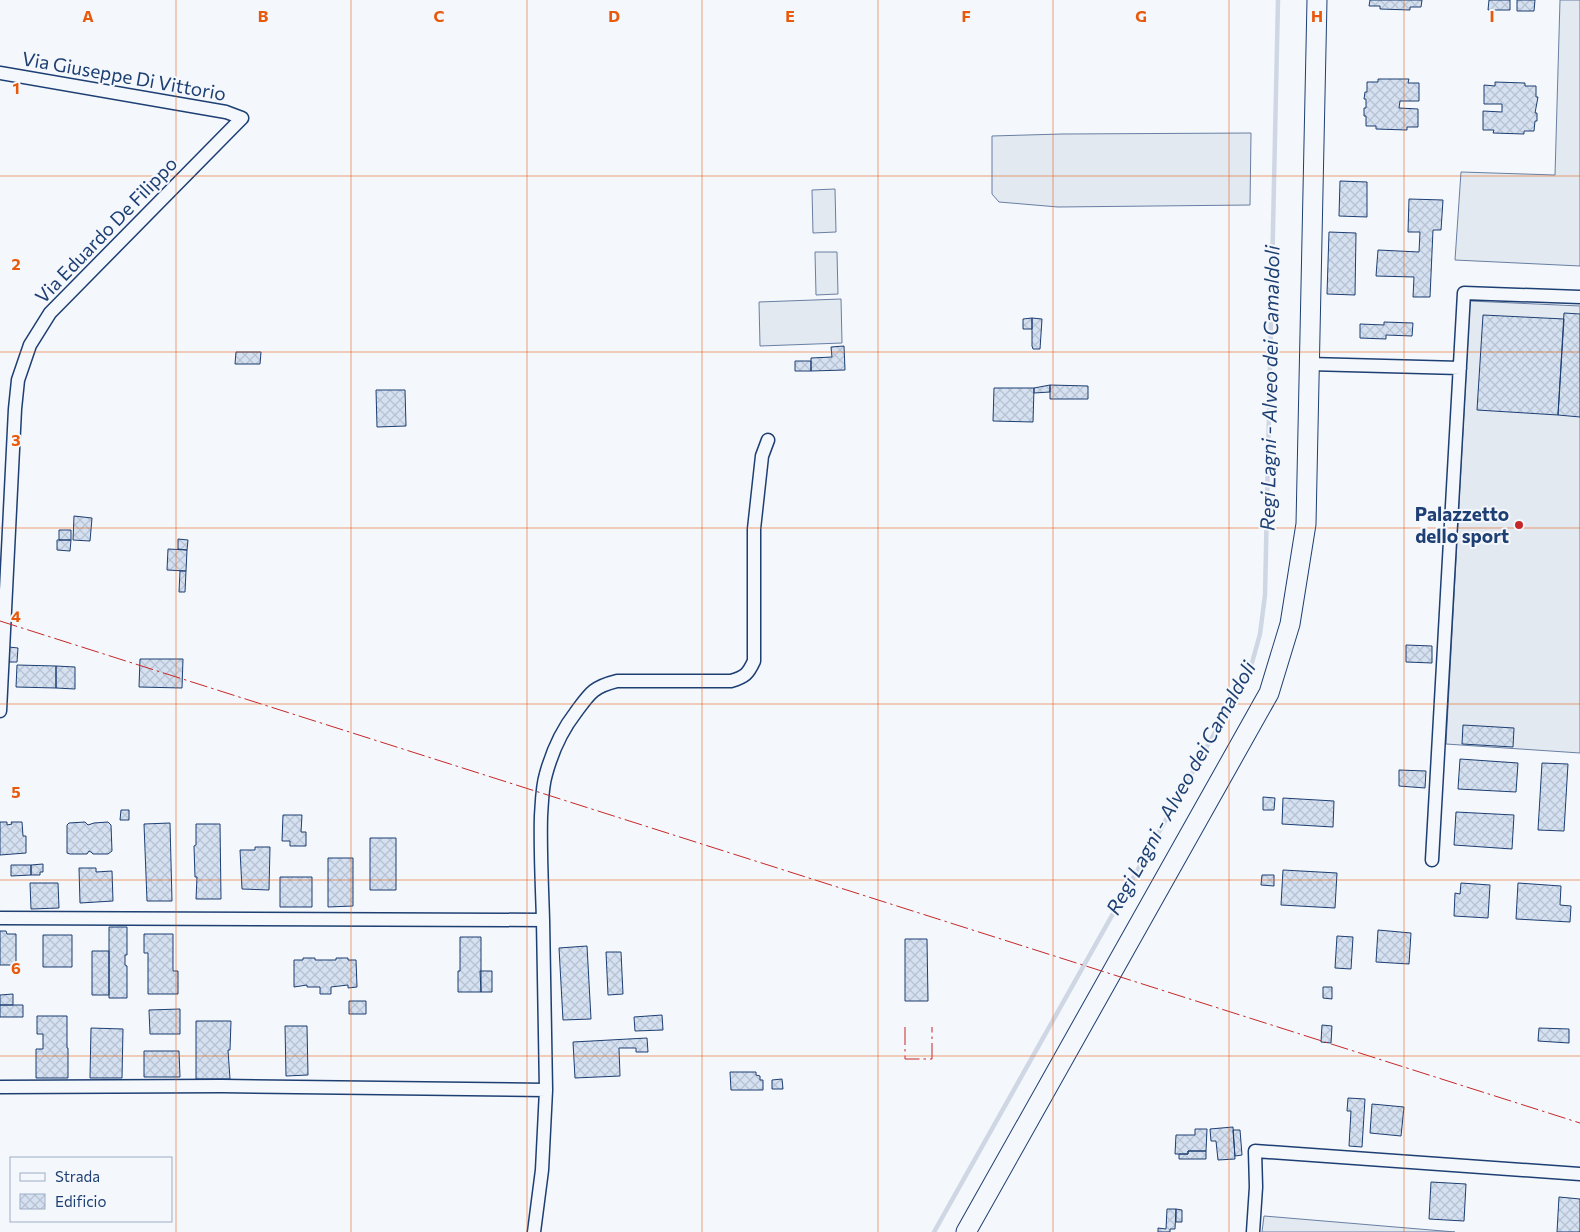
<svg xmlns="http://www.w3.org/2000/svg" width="1580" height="1232" font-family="Commissioner,sans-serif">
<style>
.grass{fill:#e3e9f0;stroke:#687fa3}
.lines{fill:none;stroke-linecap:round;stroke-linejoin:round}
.stream{stroke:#cfd7e4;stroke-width:4.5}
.building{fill:url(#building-cross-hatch);stroke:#1d3f73}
.street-casing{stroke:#1d3f73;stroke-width:15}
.secondary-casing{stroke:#1d3f73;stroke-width:21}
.street{stroke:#f4f7fb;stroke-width:12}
.secondary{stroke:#f4f7fb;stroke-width:19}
.power{stroke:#c62828;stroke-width:1;stroke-dasharray:18 4 2.5 4;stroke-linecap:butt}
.grid{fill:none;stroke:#e8590c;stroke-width:1;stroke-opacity:0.55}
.poi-dot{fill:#c62828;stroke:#f4f7fb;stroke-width:2}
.labels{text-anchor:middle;stroke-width:4;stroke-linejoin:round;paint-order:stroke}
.street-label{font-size:19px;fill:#1d3f73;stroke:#f4f7fb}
.poi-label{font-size:19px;font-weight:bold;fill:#1d3f73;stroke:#f4f7fb;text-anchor:end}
.water-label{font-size:20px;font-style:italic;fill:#1d3f73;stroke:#f4f7fb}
.grid-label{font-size:16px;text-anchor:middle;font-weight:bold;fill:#e8590c;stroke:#f4f7fb;stroke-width:4;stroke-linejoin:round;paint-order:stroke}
</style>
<defs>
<pattern id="building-cross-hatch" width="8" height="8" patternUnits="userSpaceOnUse" patternTransform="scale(1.25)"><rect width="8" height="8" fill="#d5e0f0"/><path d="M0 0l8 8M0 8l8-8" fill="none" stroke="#b6c1d1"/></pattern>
</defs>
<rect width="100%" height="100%" fill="#f4f7fb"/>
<path class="grass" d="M1560,0H1580V266L1455,260L1461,172L1555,175Z
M1251,133L1250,205L1058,207L999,202L992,194V136L1062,134Z
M835,189L836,232L813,233L812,190Z
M815,252H837L838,294L816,295Z
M841,299L842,343L760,346L759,302Z
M1470,301L1580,306V753L1446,744Z
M1264,1216L1455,1232H1262Z"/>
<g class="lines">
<path class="stream" d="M934,1232L1250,670L1260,634L1265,595L1278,0"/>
</g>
<path class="building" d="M1370,0H1422L1421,7H1410V10L1380,9V6H1369Z
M1489,0H1510V10H1488Z
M1517,0H1535L1534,11H1517Z
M1378,79H1409L1408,83H1419V101H1400L1399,108L1418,109V127H1407V130L1376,129V126H1366V116H1364V108H1366V99H1364L1365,92H1367V82H1378Z
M1495,82L1525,83V86H1536V97H1538L1535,113H1537V121H1535L1534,131H1524V134L1493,133L1494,130H1483V111L1502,112V104H1484V85L1495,86Z
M1340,181L1367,182V217L1339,216Z
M1409,199L1443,200L1441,230H1433L1430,297H1413L1414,277L1376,276L1378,250L1419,252L1420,232H1408Z
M1329,232L1356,233L1355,295L1327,294Z
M1564,313L1580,314V417L1558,415Z
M1483,315L1564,319L1558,415L1477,410Z
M1032,318V329H1023V319Z
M1032,318L1042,319L1040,349H1033L1032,346Z
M1384,322L1413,323L1412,336L1386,335V339L1360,338V324L1384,325Z
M844,346L845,370L811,371V358L832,357L831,347Z
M236,352H261L260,364H235Z
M795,361H811V371H795Z
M1050,385L1088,386V399H1050Z
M1050,385V392L1034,393V388Z
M994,388H1034L1033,422L993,421Z
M376,390H405L406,426L377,427Z
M74,516L92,518L90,541L73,540Z
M59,530H71V540H59Z
M178,539L188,540L187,550L178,549Z
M57,540H71L70,551L57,550Z
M168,549L187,550L186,571L167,570Z
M180,571H186L185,592H179Z
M1406,645L1432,646V663L1406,662Z
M9,647L18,648L17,662H8Z
M140,659H183L182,688L139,687Z
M17,665L56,666V688L16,687Z
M56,666L75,667V689L56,688Z
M1463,725L1514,728L1513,747L1462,744Z
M1460,759L1518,763L1516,792L1458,789Z
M1542,763L1568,764L1564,831L1538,830Z
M1399,770L1426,771L1425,788L1399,786Z
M1263,797L1275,798L1274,810H1263Z
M1283,798L1334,801L1333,827L1282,824Z
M121,810H129V820H120Z
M1456,812L1514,815L1512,849L1454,845Z
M283,815H302L301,832H306V846H290V841H282Z
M0,822H7V825L12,824L11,822H22L23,836H26V853L0,855Z
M85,822L88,825L94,823L108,822L111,825L112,851L108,854H93L91,852L89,851L87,854H70L67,853V825L69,823Z
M170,823L172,901H147L144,824Z
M196,824H220L221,899H196L197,877H195L194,846L196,845Z
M370,838H396V890H370Z
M255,847H270L269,890L242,889L240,850H255Z
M328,858H353V906L328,907Z
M43,864V872H40V875H31V865Z
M11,865H31V875L11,876Z
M79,868H96V872L112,871L113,901L80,903Z
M1283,870L1337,873L1335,908L1281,905Z
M1262,875H1274V886L1261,885Z
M280,877H312V907H280Z
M30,883H58L59,908L31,909Z
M1461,883L1490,885L1488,918L1454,916L1455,893L1460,894Z
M1518,883L1561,886L1560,905L1571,906L1570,922L1516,919Z
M109,927H127V955H125V965L127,966V998H109Z
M1378,930L1411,933L1409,964L1376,962Z
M0,931H6L7,934H16V965H0Z
M144,934H173V971H178V994H148V953H144Z
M43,935H72V967H43Z
M1337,936L1353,937L1351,969L1335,968Z
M460,937H481V992H458V971H460Z
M905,939H927L928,1001H905Z
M587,946L591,1019L563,1020L559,948Z
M92,951H109V995H92Z
M606,952H621L623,994L608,995Z
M303,958H315V960H336V958H348V960H356L357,987L348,988V985L331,987V994H320V987H307V985L294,987V960H303Z
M480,971H492V992H481Z
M1323,987H1332V999L1323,998Z
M13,994V1005H0V995Z
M349,1001H366V1014H349Z
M0,1005H23V1017H0Z
M180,1009V1034H150L149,1010Z
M662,1015L663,1030L635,1031L634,1017Z
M37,1016H67V1048H68V1078H36V1049H43V1034H37Z
M196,1021H231L230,1050H228L230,1079H196Z
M1322,1025L1332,1026L1331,1043L1321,1042Z
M285,1026H307L308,1075L286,1076Z
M91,1028L123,1029L122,1078H90Z
M1539,1028L1569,1029V1043L1538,1041Z
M647,1038L648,1052H636V1048H619L620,1076L575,1078L573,1042Z
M144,1051H179L180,1077H144Z
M730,1072H756V1075L760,1076V1080H763V1090H731Z
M782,1079L783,1089H772V1080Z
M1348,1098L1365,1099L1362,1147L1349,1146L1351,1111H1347Z
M1372,1104L1404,1107L1401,1136L1370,1133Z
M1233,1127L1235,1159L1218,1160L1216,1141H1211L1210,1129Z
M1195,1129H1207L1206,1151H1188V1154H1175L1176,1135H1195Z
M1233,1130H1240L1242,1155L1235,1156Z
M1188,1151H1206V1159H1179V1154H1188Z
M1431,1182L1466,1184L1464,1221L1429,1219Z
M1559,1197L1580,1199V1232H1557Z
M1167,1209H1176L1175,1229H1170V1232H1158V1228L1166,1229Z
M1176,1209L1182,1210V1222H1176Z"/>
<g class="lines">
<g class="street-casing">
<path id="street" d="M0,73L226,112L242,118L50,313L30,345L18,380L15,409L0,711
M1309,364L1460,368
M1432,860L1464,293L1580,297
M0,918L543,920L546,1090L222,1086L0,1087
M543,920C542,885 540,850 541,816C542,802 542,787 546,774C552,752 562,730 576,712C590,693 593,687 617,681H731C745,677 748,674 754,661V529L762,456L768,440
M534,1232L542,1170L546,1090
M1253,1232L1256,1187L1255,1151L1580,1174"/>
</g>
<g class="secondary-casing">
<path id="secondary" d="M966,1232L1269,693L1290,624L1306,524L1317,0"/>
</g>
<use href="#street" class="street"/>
<use href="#secondary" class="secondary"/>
<path class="power" d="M0,621L1580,1123
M905,1027V1059H932V1027"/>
</g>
<path class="grid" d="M176,0V1232M351,0V1232M527,0V1232M702,0V1232M878,0V1232M1053,0V1232M1229,0V1232M1404,0V1232M0,176H1580M0,352H1580M0,528H1580M0,704H1580M0,880H1580M0,1056H1580"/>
<circle class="poi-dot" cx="1519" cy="525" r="5"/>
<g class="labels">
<g class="street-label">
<text transform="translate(124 76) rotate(10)" y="7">Via Giuseppe Di Vittorio</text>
<text transform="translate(106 230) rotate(-46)" y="7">Via Eduardo De Filippo</text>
</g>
<g class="poi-label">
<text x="1509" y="521">Palazzetto<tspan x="1509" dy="22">dello sport</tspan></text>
</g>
<g class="water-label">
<text transform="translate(1270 388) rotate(-89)" y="7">Regi Lagni - Alveo dei Camaldoli</text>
<text transform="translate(1181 788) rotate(-61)" y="7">Regi Lagni - Alveo dei Camaldoli</text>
</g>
</g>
<g class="grid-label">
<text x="88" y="22">A</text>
<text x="263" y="22">B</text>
<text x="439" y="22">C</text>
<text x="614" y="22">D</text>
<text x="790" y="22">E</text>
<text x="966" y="22">F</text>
<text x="1141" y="22">G</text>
<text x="1317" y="22">H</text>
<text x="1492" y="22">I</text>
<text x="16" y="94">1</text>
<text x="16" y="270">2</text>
<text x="16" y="446">3</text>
<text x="16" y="622">4</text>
<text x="16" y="798">5</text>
<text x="16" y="974">6</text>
</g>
<rect x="10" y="1157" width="162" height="65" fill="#f4f7fb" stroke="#9eadc5"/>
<rect x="20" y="1173" width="25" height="8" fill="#f4f7fb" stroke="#9eadc5"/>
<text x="55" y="1182" font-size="15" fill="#1d3f73">Strada</text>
<rect x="20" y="1194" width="25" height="15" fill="url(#building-cross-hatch)" stroke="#9eadc5"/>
<text x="55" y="1207" font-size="15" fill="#1d3f73">Edificio</text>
</svg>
